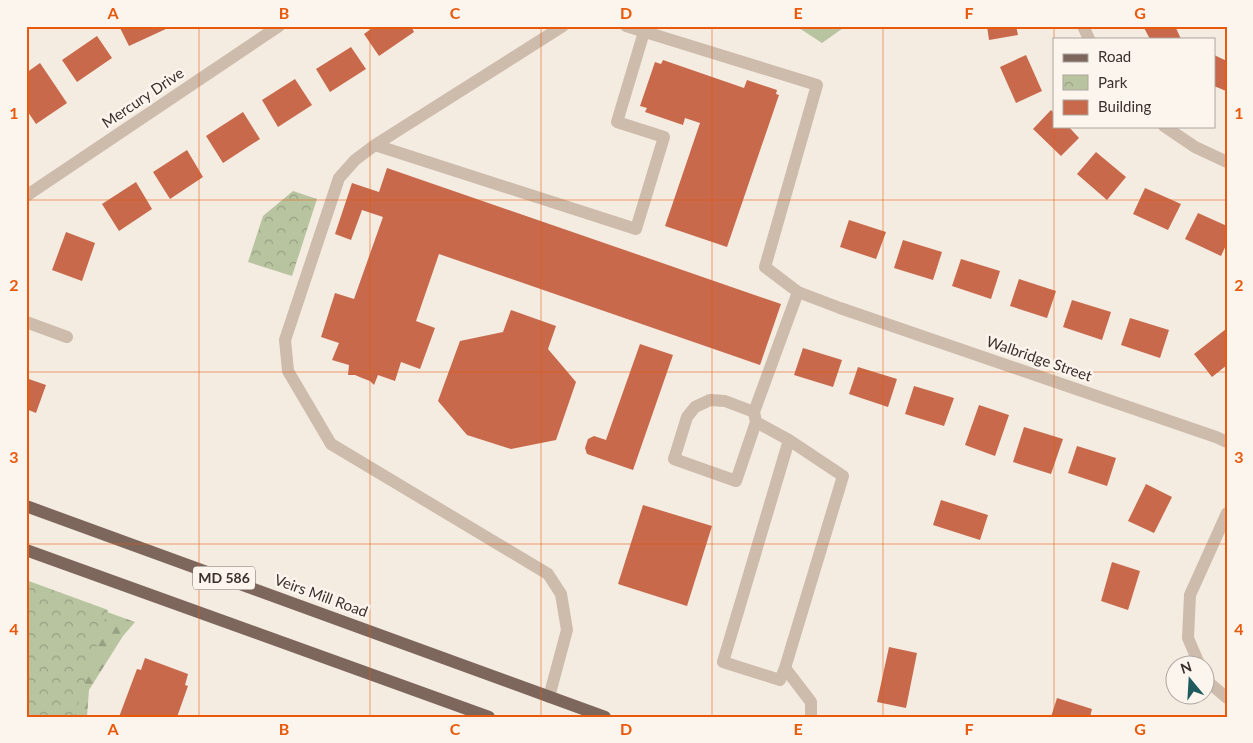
<svg xmlns="http://www.w3.org/2000/svg" width="1253" height="743" font-family="Lato,sans-serif">
<style>
.forest{fill:url(#forest-firs)}
.park{fill:url(#park-crowns)}
.pitch{fill:#b8c4a0}
.building{fill:#c8694b}
.lines{fill:none;stroke-linecap:round;stroke-linejoin:round}
.minor{stroke:#cdbbac;stroke-width:12}
.major{stroke:#7d675c;stroke-width:12}
.grid{fill:none;stroke:#e8590c;stroke-width:1;stroke-opacity:0.55}
.labels{text-anchor:middle;stroke-width:5;stroke-linejoin:round;paint-order:stroke}
.shield{fill:#fbf5ee;stroke:#756b66;stroke-width:1}
.shield-label{font-size:14px;font-weight:bold;fill:#3b302b}
.street-label{font-size:15px;fill:#3b302b;stroke:#fbf5ee}
.neatline{fill:none;stroke:#e8590c;stroke-width:2}
.grid-label{font-size:16px;text-anchor:middle;font-weight:bold;fill:#e8590c}
</style>
<defs>
<pattern id="forest-firs" width="22" height="20" patternUnits="userSpaceOnUse" patternTransform="scale(1.25)"><rect width="22" height="20" fill="#b8c4a0"/><path d="M5 1l3.5 6h-7zM16 11l3.5 6h-7z" fill="#97a083"/></pattern>
<pattern id="park-crowns" width="20" height="18" patternUnits="userSpaceOnUse" patternTransform="scale(1.25)"><rect width="20" height="18" fill="#b8c4a0"/><path d="M2 6a3 3 0 1 1 6 0M12 15a3 3 0 1 1 6 0" fill="none" stroke="#97a083"/></pattern>
</defs>
<rect width="100%" height="100%" fill="#f4ebe1"/>
<path class="forest" d="M26,583L135,622L123,636L89,690L87,717H26Z"/>
<path class="park" d="M293,191L317,199L292,276L248,262L263,216Z
M26,580L108,610L74,717H26Z"/>
<path class="pitch" d="M796,26H846L822,43Z"/>
<path class="building" d="M119,26H167L168,28L129,46Z
M375,26H411L414,32L379,56L364,34Z
M987,26H1016L1018,35L989,40Z
M1143,26H1175L1181,39H1150Z
M97,36L112,58L77,82L62,60Z
M351,47L366,69L330,92L316,69Z
M1026,55L1042,91L1016,103L1000,67Z
M1214,55L1227,61V89L1226,91L1214,86Z
M663,60L744,88L747,80L777,90L776,94L779,95L727,247L665,226L700,123L685,118L683,125L645,112L647,108L640,106L655,62L661,64Z
M40,63L67,103L36,124L26,109V73Z
M295,79L312,105L278,127L262,100Z
M1051,110L1054,113V126H1068L1079,138L1061,156L1033,129Z
M243,112L260,139L223,163L206,136Z
M187,150L203,177L170,199L153,172Z
M1096,152L1126,177L1107,200L1077,174Z
M387,168L781,304L760,365L439,254L416,321L435,328L420,369L401,362L395,381L378,375L374,385L370,381L362,378L355,375H348L349,365L332,360L339,343L321,337L335,293L354,299L383,217L362,210L351,240L335,234L352,183L379,192Z
M136,182L152,209L119,231L102,204Z
M1145,188L1181,204L1168,230L1133,214Z
M1198,213L1227,226V243L1221,256L1185,239Z
M849,220L886,232L876,259L840,247Z
M66,232L95,243L82,281L52,270Z
M903,240L942,252L933,280L894,268Z
M961,259L1000,271L991,299L952,286Z
M1019,279L1056,291L1047,318L1010,306Z
M1072,300L1111,312L1102,340L1063,327Z
M511,310L556,326L548,349L576,382L556,440L511,449L467,435L438,401L460,341L503,332Z
M1130,318L1169,330L1160,358L1121,345Z
M1226,329L1227,330V365L1212,377L1194,354Z
M640,344L673,355L633,470L587,454L585,448L588,439L594,436L606,440Z
M803,348L842,360L833,387L794,375Z
M858,367L897,379L888,407L849,394Z
M26,378L46,385L36,413L26,409Z
M914,386L954,398L944,426L905,414Z
M979,405L1009,415L995,456L965,445Z
M1024,427L1063,439L1051,474L1013,462Z
M1077,446L1116,458L1107,486L1068,473Z
M1146,484L1172,497L1154,533L1128,521Z
M941,500L988,515L980,540L933,525Z
M643,505L712,526L687,606L618,584Z
M1112,562L1140,571L1128,610L1101,601Z
M889,647L917,653L906,708L877,702Z
M145,658L188,674L185,685L188,686L177,717H119L137,669L141,670Z
M1057,698L1092,709L1090,717H1051Z"/>
<g class="lines">
<path class="minor" d="M626,26L817,85L765,267L798,292
M1083,26L1089,39
M1164,126L1195,147L1227,162
M375,145L636,229L664,137L617,122L644,32
M26,196L279,26
M26,322L67,337
M754,412L725,401L710,400L695,407L687,417L674,459L736,481L756,422L754,412L798,292L840,308L1216,437L1227,442
M756,422L789,440L843,476L785,668L780,680L723,662L789,440
M1200,666L1188,638L1190,595L1227,513
M785,668L811,702V717
M1206,678L1207,681L1227,698
M549,697L567,630L561,594L548,574L331,444L288,371L285,340L339,178L355,160L375,145L563,26"/>
<path class="major" d="M26,506L605,717
M26,550L489,717"/>
</g>
<path class="grid" d="M199,26V717M370,26V717M541,26V717M712,26V717M883,26V717M1054,26V39M1054,126V717M26,200H1227M26,372H1227M26,544H1227"/>
<g class="labels">
<rect class="shield" x="193" y="566.5" width="62" height="23" rx="4"/>
<g class="shield-label">
<text x="224" y="583">MD 586</text>
</g>
<g class="street-label">
<text transform="translate(143 98) rotate(-34)" y="5">Mercury Drive</text>
<text transform="translate(1039 359) rotate(19)" y="5">Walbridge Street</text>
<text transform="translate(321 596) rotate(20)" y="5">Veirs Mill Road</text>
</g>
</g>
<rect width="1253" height="743" fill="none" stroke="#fbf5ee" stroke-width="55"/>
<rect x="1053" y="38" width="162" height="90" fill="#fbf5ee" stroke="#aea6a0"/>
<rect x="1063" y="54" width="25" height="8" fill="#7d675c" stroke="#aea6a0"/>
<text x="1098" y="62" font-size="15" fill="#3b302b">Road</text>
<rect x="1063" y="75" width="25" height="15" fill="url(#park-crowns)" stroke="#aea6a0"/>
<text x="1098" y="88" font-size="15" fill="#3b302b">Park</text>
<rect x="1063" y="100" width="25" height="15" fill="#c8694b" stroke="#aea6a0"/>
<text x="1098" y="112" font-size="15" fill="#3b302b">Building</text>
<g transform="translate(1190 680) rotate(342)"><circle r="24" fill="#fbf5ee" stroke="#aea6a0"/>
<path d="M0-4L9 19L0 12L-9 19Z" fill="#1f5a5e"/>
<text y="-8" font-size="14" font-weight="bold" text-anchor="middle" fill="#3b302b">N</text>
</g>
<rect x="28" y="28" width="1198" height="688" class="neatline"/>
<g class="grid-label">
<text x="113" y="19">A</text>
<text x="284" y="19">B</text>
<text x="455" y="19">C</text>
<text x="626" y="19">D</text>
<text x="798" y="19">E</text>
<text x="969" y="19">F</text>
<text x="1140" y="19">G</text>
<text x="14" y="119">1</text>
<text x="1239" y="119">1</text>
<text x="14" y="291">2</text>
<text x="1239" y="291">2</text>
<text x="14" y="463">3</text>
<text x="1239" y="463">3</text>
<text x="14" y="635">4</text>
<text x="1239" y="635">4</text>
<text x="113" y="735">A</text>
<text x="284" y="735">B</text>
<text x="455" y="735">C</text>
<text x="626" y="735">D</text>
<text x="798" y="735">E</text>
<text x="969" y="735">F</text>
<text x="1140" y="735">G</text>
</g>
</svg>
